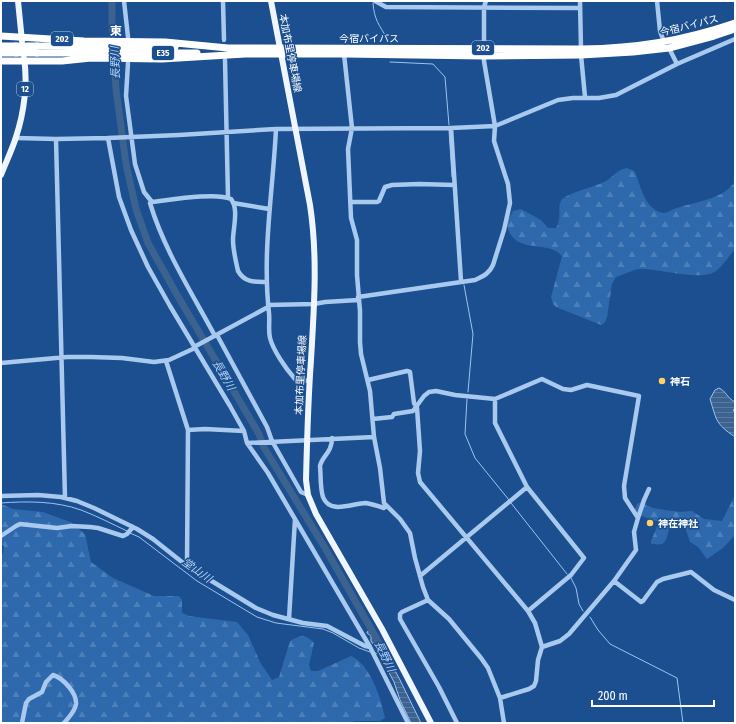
<svg xmlns="http://www.w3.org/2000/svg" width="736" height="724" font-family="'Fira Sans Condensed','Noto Sans JP',sans-serif">
<style>
.forest{fill:url(#forest-firs)}
.water{fill:url(#water-rules);stroke:#9cc4f0}
.lines{fill:none;stroke-linecap:round;stroke-linejoin:round}
.stream{stroke:#9cc4f0;stroke-width:1}
.river{stroke:#3c6290;stroke-width:7}
.minor{stroke:#a9c9ee;stroke-width:4.5}
.major{stroke:#f0f6ff;stroke-width:6}
.highway{stroke:#fff;stroke-width:7}
.highway-bridge{stroke:#fff;stroke-width:7}
.poi-dot{fill:#ffd166;stroke:#1b4f8f;stroke-width:1.5}
.labels{text-anchor:middle;stroke-width:3;stroke-linejoin:round;paint-order:stroke}
.shield{fill:#1b4f8f;stroke:#bbcadd;stroke-width:1}
.shield-label{font-size:9px;font-weight:bold;fill:#fff}
.street-label{font-size:10px;fill:#fff;stroke:#1b4f8f}
.poi-label{font-size:10px;font-weight:bold;fill:#fff;stroke:#1b4f8f;text-anchor:start}
.water-label{font-size:11px;font-style:italic;fill:#b5d3f5;stroke:#1b4f8f}
.quarter-label{font-size:12px;font-weight:bold;fill:#fff;stroke:#1b4f8f}
</style>
<defs>
<pattern id="forest-firs" width="22" height="20" patternUnits="userSpaceOnUse"><rect width="22" height="20" fill="#2e69ad"/><path d="M5 1l3.5 6h-7zM16 11l3.5 6h-7z" fill="#4d80b9"/></pattern>
<pattern id="water-rules" width="6" height="5" patternUnits="userSpaceOnUse"><rect width="6" height="5" fill="#3c6290"/><path d="M0 2.5h6" fill="none" stroke="#597aa1"/></pattern>
</defs>
<rect width="100%" height="100%" fill="#1b4f8f"/>
<path class="forest" d="M627,168L634,171L636,174C640,186 644,202 654,209C656,211 660,212 663,213C668,213 672,209 677,208C695,202 725,199 735,181V249C729,256 723,266 716,271C701,282 659,268 639,269C632,270 623,275 616,277L612,284L607,317L605,322L601,325L556,307L553,304L551,297L562,256C550,241 522,252 511,235C509,232 507,227 507,223C508,219 511,215 513,211L521,209L541,220L548,228H556C563,216 556,208 562,199C575,190 592,188 606,181C614,176 618,169 627,168Z
M735,495V535L723,548L707,559L698,547L690,542L686,530L678,524L670,523L669,525C669,530 667,542 662,544C659,545 654,544 651,544V541L659,522L636,514L635,509L637,504L641,502L653,508L665,510L680,512L692,511L704,519L722,521Z
M1,504L13,509L43,512L70,522L85,534L91,562L113,578L154,596H179L182,600V613L189,616L237,622L248,635L261,664L272,680L279,677L290,641C301,635 305,634 314,643L309,665L311,671H318L351,656C370,664 381,698 385,718L380,721H354L351,723H1V556L3,553L4,546L1,544Z"/>
<path class="water" d="M719,388C726,391 727,398 735,402V408L733,410L735,413V437C715,423 717,421 710,399L715,390Z
M370,630L373,635L377,637L400,680L421,723H411L400,700L394,682L384,663V659L371,641V636L367,633V632Z"/>
<g class="lines">
<path class="stream" d="M373,3C374,19 379,25 387,38
M390,62L433,64L445,77L449,125
M449,130L452,177
M464,285L473,334L468,392
M467,399L465,434L475,458L509,500
M1,503C27,501 56,501 81,510C97,516 112,524 127,531
M511,503L567,574
M130,533L139,537L197,581L257,617L276,623L323,629L333,633L359,648L370,652
M571,578L576,588L579,604L583,611
M590,617L598,630L610,644L677,678L683,723
M375,653L382,654"/>
<path class="river" d="M112,1V23L116,89L126,164L136,209L148,243L176,293L259,434L263,446L325,548L379,643"/>
<path class="minor" d="M124,1L128,37
M223,1L224,40
M375,1L386,7L580,8
M580,1L581,49
M657,1L660,31L664,42
M669,48L677,64
M344,54L352,128L348,149L351,218L357,240V275L360,311V342L361,354L370,391L374,437L380,468L384,503L400,519L410,533L415,558L423,587L428,600L449,619L481,658L488,668L500,698L504,723
M581,55L585,97
M225,60L228,198
M128,63L126,96L135,164L144,192L152,202
M451,128L461,281
M276,129C273,191 262,251 269,313C270,321 268,330 270,338C273,350 286,369 295,379L309,381
M16,138L56,139L108,138L179,135L276,129L451,128L495,126L558,100L573,98H599L616,95L677,64L735,39
M108,138L119,197L131,230L148,267L170,306L230,406L244,431L247,443L268,473L370,647L408,723
M56,139L65,498
M152,202C170,200 215,192 231,199C239,209 233,228 233,240C233,250 236,262 238,271C245,283 255,282 267,282
M152,202L150,203C164,250 192,293 215,336
M350,202H377L379,201L385,187L392,185L419,184L454,185
M233,203L269,209
M358,297L475,280C483,276 489,274 493,265L504,230L510,203L508,184L494,141L495,126L484,61V7L486,1
M268,305L314,304L325,302L358,300
M217,335L267,427L272,441L301,492L308,495
M194,347L268,307
M166,361L188,430L187,566
M1,363L67,357H91L122,358L154,362L169,360L195,348
M368,380L407,371L410,372L414,403L417,408L420,451L418,473L420,482L528,611L535,623L542,647L538,660L536,681L534,686L529,689L500,698
M495,399V423L527,487L584,558L571,575L528,611
M373,419L392,417L394,414L413,411L424,396L429,392L436,391L455,395L495,399L542,379L563,389L571,390L587,385L639,396L624,486L625,498L638,518L634,532L636,550L614,581L569,634L560,641L542,647
M188,430L205,429L244,431
M332,438C332,453 322,456 320,466C321,476 320,488 323,497C330,515 353,503 366,503C372,504 378,506 384,508L386,506
M247,443L374,437
M1,496L38,495L61,497L77,501L94,508L137,529L153,539L187,566L256,608L273,615L303,623L327,626L365,646L370,647
M638,518L644,500L649,489
M1,536L16,526L20,524L57,528L72,526L90,527L98,528L123,536L127,534L133,527
M420,576L527,487
M614,581L641,602L643,601L657,582L663,579L691,572L714,590L735,600
M428,600L402,612L400,614V619L439,687L457,723
M289,619L295,519
M22,723L26,703L29,699L42,692L46,682L53,675C63,678 77,693 76,704C75,712 68,718 64,723"/>
<path class="major" d="M18,1L22,41
M271,1L310,205C318,257 314,308 311,360C308,400 307,440 306,480L308,495L316,514L382,629L431,723
M1,175C6,162 12,150 16,137C24,113 28,83 24,58"/>
<path class="highway" d="M1,36L84,41L165,42L228,48L581,49C637,48 682,41 735,23
M1,46H16
M37,46L175,47
M1,53H16
M37,53H197
M1,61H62L91,58L162,59L245,54H344L484,56L581,55L633,52L669,48L714,36L735,29"/>
<path class="highway-bridge" d="M16,46H37
M16,53H37"/>
</g>
<g class="poi-dot">
<circle cx="662" cy="381" r="4"/>
<circle cx="650" cy="523" r="4"/>
</g>
<g class="labels">
<g class="shield">
<rect x="51" y="32" width="22" height="14" rx="3"/>
<rect x="472" y="41" width="22" height="14" rx="3"/>
<rect x="152" y="46" width="22" height="14" rx="3"/>
<rect x="17" y="82" width="16" height="14" rx="3"/>
</g>
<g class="shield-label">
<text x="62" y="42">202</text>
<text x="483" y="51">202</text>
<text x="163" y="56">E35</text>
<text x="25" y="92">12</text>
</g>
<g class="street-label">
<text transform="translate(689 25) rotate(-14)" y="4">今宿バイパス</text>
<text x="369" y="42">今宿バイパス</text>
<text transform="translate(291 53) rotate(79)" y="4">本加布里停車場線</text>
<text transform="translate(300 375) rotate(-87)" y="4">本加布里停車場線</text>
</g>
<g class="poi-label">
<text x="670" y="385">神石</text>
<text x="658" y="527">神在神社</text>
</g>
<g class="water-label">
<text transform="translate(115 63) rotate(-92)" y="4">長野川</text>
<text transform="translate(224 375) rotate(60)" y="4">長野川</text>
<text transform="translate(197 570) rotate(35)" y="4">堂山川</text>
<text transform="translate(385 656) rotate(64)" y="4">長野川</text>
</g>
<g class="quarter-label">
<text x="116" y="35">東</text>
</g>
</g>
<rect width="736" height="724" fill="none" stroke="#ffffff" stroke-width="4"/>
<path d="M592 700v6h122v-6" fill="none" stroke="#ffffff" stroke-width="2"/>
<text x="598" y="700" font-size="12" fill="#ffffff" stroke="#1b4f8f" stroke-width="3" paint-order="stroke">200 m</text>
</svg>
